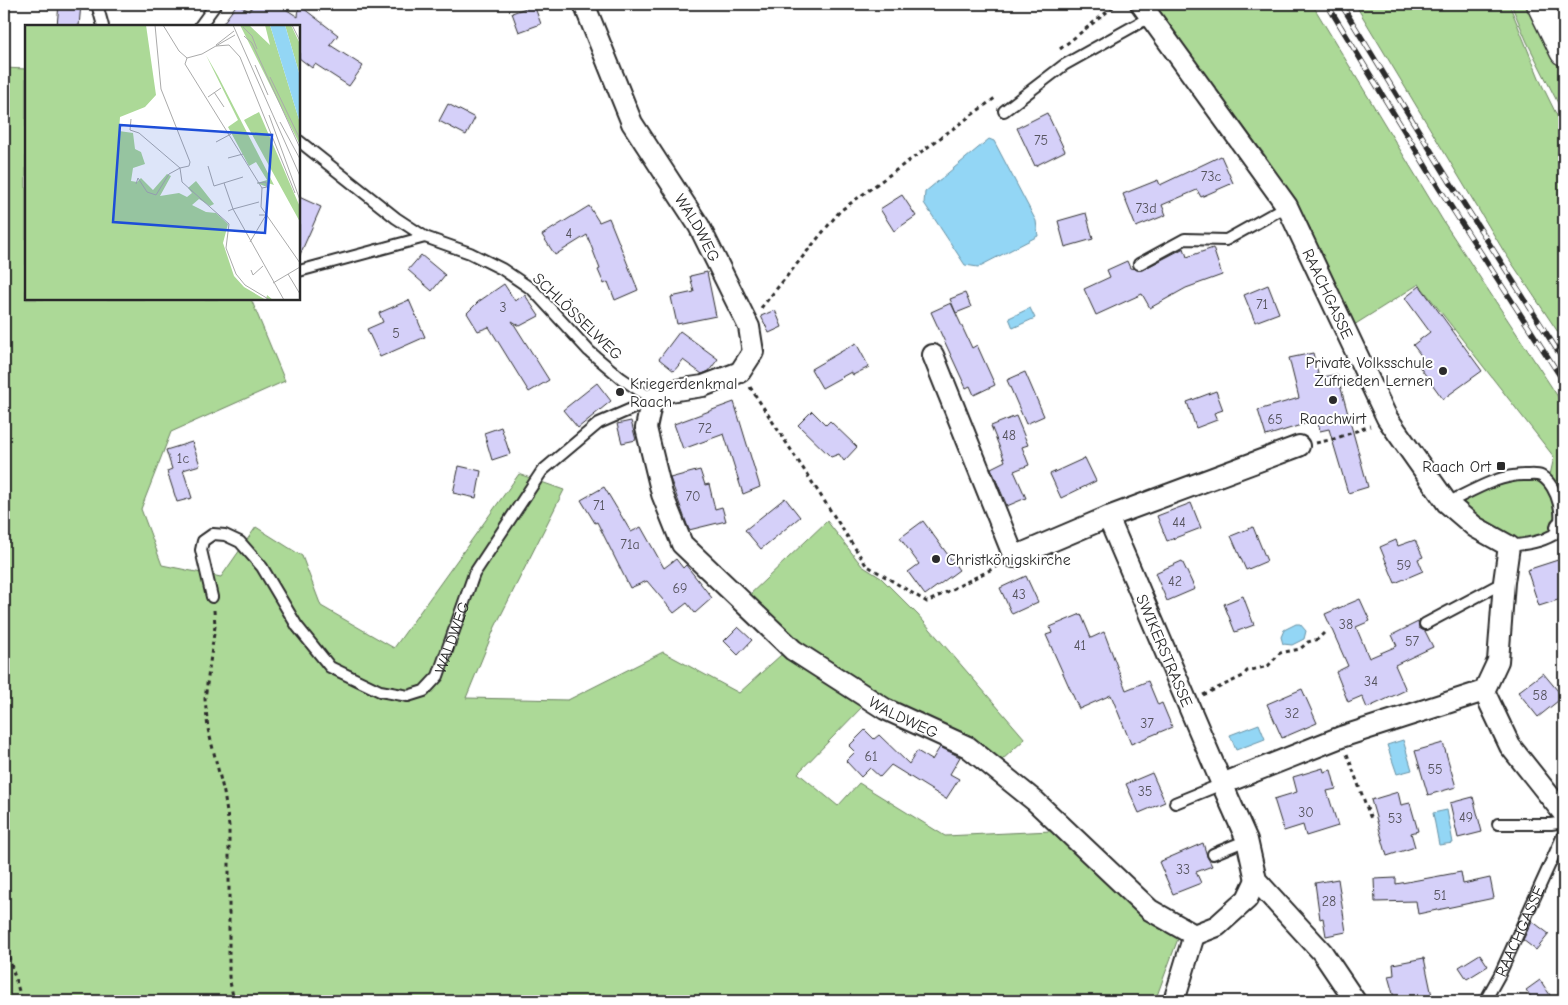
<svg xmlns="http://www.w3.org/2000/svg" width="1568" height="1005" font-family="'Comic Neue',sans-serif">
<style>
.green{fill:#acd997;stroke:#6c8261}
.water{fill:#93d6f5;stroke:#6992a4}
.building{fill:#d5d0f9;stroke:#2b2b2b}
.lines{fill:none;stroke-linecap:round;stroke-linejoin:round}
.lane-casing{stroke:#2b2b2b;stroke-width:14}
.street-casing{stroke:#2b2b2b;stroke-width:24}
.secondary-casing{stroke:#2b2b2b;stroke-width:31}
.path{stroke:#2b2b2b;stroke-width:3;stroke-dasharray:4 4;stroke-linecap:butt}
.lane{stroke:#fff;stroke-width:10}
.street{stroke:#fff;stroke-width:20}
.secondary{stroke:#fff;stroke-width:28}
.rail-casing{stroke:#2b2b2b;stroke-width:5.5}
.rail{stroke:#fff;stroke-width:4;stroke-dasharray:11;stroke-linecap:butt}
.poi-dot{fill:#2b2b2b;stroke:#fff;stroke-width:2}
.labels{text-anchor:middle;stroke-width:4;stroke-linejoin:round;paint-order:stroke}
.number-label{font-size:14px;fill:#56545e}
.street-label{font-size:16px;fill:#2b2b2b;stroke:#fff}
.poi-label{font-size:16px;fill:#2b2b2b;stroke:#fff;text-anchor:end}
.inset-road{fill:none;stroke:#aaa;stroke-width:1}
.view{fill:#1d4ed8;fill-opacity:0.15;stroke:#1d4ed8;stroke-width:2.5}
.inset-edge{fill:none;stroke:#2b2b2b;stroke-width:2.5}
</style>
<rect width="100%" height="100%" fill="#fff"/>
<filter id="ink" filterUnits="userSpaceOnUse"><feTurbulence type="fractalNoise" baseFrequency=".02" numOctaves="2"/><feDisplacementMap in="SourceGraphic" scale="10" xChannelSelector="R" yChannelSelector="G"/><feConvolveMatrix kernelMatrix="1 2 1 2 8 2 1 2 1" color-interpolation-filters="sRGB"/></filter>
<g filter="url(#ink)">
<path class="green" d="M1152,4H1312L1445,224L1564,406V489L1550,475L1554,457L1419,284L1354,325L1308,224L1265,155Z
M1355,4H1509L1542,85L1564,130V341L1503,250Z
M1511,4H1533L1564,65V115L1527,42Z
M4,68L26,69V299H251L285,381L171,432L141,509L162,565L221,577L256,527L302,556L321,606L394,648L519,474L564,490L495,627L466,698L568,700L663,652L739,693L792,645L746,598L827,521L862,566L881,578L918,615L1025,739L990,771L959,749L863,706L798,773L838,806L859,783L945,836L1051,831L1152,907L1179,936L1155,1001H4Z
M1541,476L1562,514L1554,535L1509,546L1447,503L1504,477Z"/>
<path class="water" d="M989,139L994,141L1036,221L1038,236L978,267L965,265L924,203L925,192Z
M1030,308L1035,318L1013,328L1009,318Z
M1296,624H1300L1306,631L1304,639L1292,645L1283,644L1281,637L1284,630Z
M1259,724L1265,739L1236,750L1230,735Z
M1403,740L1412,770L1397,774L1387,745Z
M1447,810L1453,843L1439,845L1433,813Z"/>
<path class="building" d="M59,4H81L79,26H57Z
M237,4L249,11L254,4H278L298,17L299,5L338,35L330,45L363,66L349,86L315,64L312,68L299,58V26H221Z
M534,5L541,24L519,32L512,13Z
M448,104L475,118L466,135L439,121Z
M1047,113L1065,151L1035,166L1017,128Z
M1221,156L1233,183L1201,197L1197,190L1162,205L1166,215L1136,227L1123,194L1158,180L1160,185Z
M902,195L916,216L894,231L880,209Z
M299,197L321,207L299,257Z
M589,206L599,222L609,218L638,290L615,300L608,282L604,284L598,270L600,269L587,235L555,255L542,235Z
M1086,213L1093,239L1065,247L1058,221Z
M1184,248L1187,257L1213,248L1222,275L1186,288L1150,308L1142,294L1096,315L1084,289L1110,277L1107,270L1127,261L1130,268L1142,270Z
M421,255L445,275L432,291L408,270Z
M707,272L716,316L677,324L671,297L694,292L690,276Z
M504,284L515,301L525,295L539,316L520,326L512,321L549,380L529,392L489,327L478,331L467,313L478,302Z
M1268,285L1279,313L1255,322L1244,295Z
M1420,286L1482,371L1443,399L1416,362L1423,358L1413,345L1430,332L1405,298Z
M965,293L971,307L956,313L950,299Z
M409,300L425,337L380,357L367,329L383,322L379,313Z
M951,303L972,348L977,345L995,385L974,395L970,386L966,388L931,312Z
M775,310L782,327L769,333L761,316Z
M680,331L718,359L709,371L702,374L683,360L674,371L659,359Z
M856,343L869,367L853,375L851,372L822,388L811,369Z
M1313,353L1319,378L1337,374L1368,487L1348,493L1329,429L1320,431L1317,420L1266,436L1258,410L1299,398L1289,358Z
M1025,372L1044,416L1026,424L1007,380Z
M597,383L611,401L578,428L563,410Z
M1216,391L1223,410L1214,413L1217,420L1196,428L1187,402Z
M734,402L760,487L743,494L724,434L683,449L674,424Z
M812,411L826,425L830,421L857,447L844,461L839,454L831,457L798,425Z
M1016,416L1028,445L1022,447L1029,465L1014,471L1026,498L1007,506L991,468L1005,461L991,426Z
M631,421L636,440L622,443L617,424Z
M501,427L510,454L492,460L484,433Z
M192,442L200,465L183,470L192,498L177,502L167,471L172,469L166,450Z
M1085,458L1096,481L1061,498L1050,474Z
M459,466L481,471L476,498L453,493Z
M700,470L705,485L709,484L715,509L722,507L726,521L689,530L670,478Z
M604,487L631,532L641,527L664,568L676,559L683,568L686,565L712,598L695,613L687,603L674,613L647,581L630,588L597,522L595,523L581,500Z
M785,498L800,517L761,549L745,530Z
M1191,503L1201,528L1167,541L1157,516Z
M923,521L959,570L925,595L908,572L919,564L900,538Z
M1253,527L1267,561L1246,570L1231,536Z
M1396,540L1398,546L1415,540L1423,557L1418,559L1423,571L1395,583L1380,547Z
M1564,558V598L1539,606L1527,570Z
M1182,561L1195,589L1167,601L1155,573Z
M1026,576L1038,602L1012,614L1000,588Z
M1243,596L1254,625L1235,632L1224,604Z
M1360,599L1370,621L1356,627L1369,658L1397,646L1392,635L1418,622L1419,628L1425,631L1433,647L1395,665L1406,690L1367,708L1362,696L1348,702L1336,672L1348,666L1325,614Z
M1081,614L1091,638L1104,632L1126,690L1148,681L1158,705L1162,703L1172,727L1131,744L1111,695L1079,709L1046,635L1052,633L1050,627Z
M738,627L752,640L738,655L724,641Z
M1543,673L1563,697L1538,717L1518,692Z
M1302,689L1317,723L1282,738L1267,704Z
M865,730L874,739L879,735L909,764L917,751L932,760L940,747L960,757L950,774L959,779L946,799L891,765L880,777L870,768L861,777L846,761L855,752L849,746Z
M1443,743L1456,787L1428,795L1415,751Z
M1323,768L1324,772L1331,770L1336,789L1327,791L1338,826L1306,836L1303,825L1284,831L1274,799L1297,792L1293,777Z
M1152,773L1165,802L1139,813L1126,784Z
M1398,792L1401,805L1410,803L1418,831L1411,833L1415,847L1387,856L1371,800Z
M1473,797L1482,832L1458,838L1450,803Z
M1203,843L1207,856L1212,866L1196,872L1201,883L1173,894L1159,862Z
M1461,872L1463,884L1490,878L1494,898L1418,914L1416,901L1375,902L1374,879L1396,878V884Z
M1338,879L1346,932L1326,936L1323,918L1320,919L1315,883Z
M1532,921L1549,934L1536,950L1523,940Z
M1480,954L1488,966L1467,979L1459,967Z
M1424,958L1432,996L1414,1001H1395L1388,976L1394,975L1393,964Z
M1540,980L1554,1001H1534L1526,990Z"/>
<g class="lines">
<g class="lane-casing">
<g id="lane">
<path d="M97,4L103,26"/>
<path d="M200,26L216,4"/>
<path d="M1004,111L1064,65L1150,17"/>
<path d="M299,141L396,218L425,237L470,253L502,269L533,290L589,351L621,378L652,399"/>
<path d="M1139,264L1185,239L1226,240L1287,206"/>
<path d="M299,271L425,237"/>
<path d="M1447,503C1471,492 1498,474 1526,475C1530,475 1537,474 1541,476C1558,485 1568,523 1553,535C1539,543 1524,544 1509,546"/>
<path id="s1" d="M212,597L201,550L203,541L213,534L225,535L240,542L262,567L297,626L330,667L380,691L408,696L424,691L438,676L474,574L542,471L599,423L652,400"/>
<path d="M1425,624L1504,582"/>
<path d="M1175,803L1222,784"/>
<path d="M1498,824H1551L1564,822"/>
<path d="M1213,854L1247,840"/>
<path id="s2" d="M1485,1001L1500,974L1564,833"/>
</g>
</g>
<g class="street-casing">
<g id="street">
<path id="s3" d="M584,4L632,123L699,226L749,327L753,352L740,372L703,386L670,391L652,399L646,428L662,494L682,544L793,650L885,709L968,747L1035,801L1150,910L1194,935"/>
<path id="s4" d="M1141,4L1287,206L1387,418L1447,503L1475,527L1509,546L1504,582L1498,661L1484,691L1341,737L1222,784L1247,840L1256,880L1322,952L1355,1001"/>
<path d="M933,355L1014,557L1108,517L1299,446"/>
<path id="s5" d="M1108,517L1222,784"/>
<path d="M1561,527H1564"/>
<path d="M1484,691L1510,746L1564,814"/>
<path d="M1194,935L1217,926L1247,899L1256,880"/>
<path d="M1174,1001L1194,935"/>
</g>
</g>
<g class="secondary-casing">
<path id="secondary" d="M1541,4L1564,51"/>
</g>
<path class="path" d="M1060,49L1117,4
M761,308L840,211L995,98
M750,387L866,565L927,602L998,566
M1316,443L1334,439L1370,426
M214,610L215,626L205,699L208,729L224,793L229,826V977L234,1001
M1203,695L1243,676L1247,671L1268,666L1280,653L1300,649L1308,642L1318,639L1324,633
M1347,754L1371,819
M4,941L22,1001"/>
<use href="#lane" class="lane"/>
<use href="#street" class="street"/>
<use href="#secondary" class="secondary"/>
<g class="rail-casing">
<path id="rail" d="M1327,4L1439,188L1564,382
M1341,4L1450,182L1564,361"/>
</g>
<use href="#rail" class="rail"/>
</g>
</g>
<g class="poi-dot">
<circle cx="1443" cy="371" r="5"/>
<circle cx="620" cy="392" r="5"/>
<circle cx="1333" cy="400" r="5"/>
<rect x="1496" y="461" width="10" height="10" rx="2.5"/>
<circle cx="936" cy="559" r="5"/>
</g>
<g class="labels">
<g class="number-label">
<text x="1041" y="145">75</text>
<text x="1211" y="181">73c</text>
<text x="1146" y="213">73d</text>
<text x="569" y="238">4</text>
<text x="1262" y="309">71</text>
<text x="503" y="312">3</text>
<text x="396" y="338">5</text>
<text x="1275" y="424">65</text>
<text x="705" y="433">72</text>
<text x="1009" y="440">48</text>
<text x="183" y="463">1c</text>
<text x="693" y="501">70</text>
<text x="599" y="510">71</text>
<text x="1179" y="527">44</text>
<text x="630" y="549">71a</text>
<text x="1404" y="570">59</text>
<text x="1175" y="586">42</text>
<text x="680" y="593">69</text>
<text x="1019" y="599">43</text>
<text x="1346" y="629">38</text>
<text x="1412" y="646">57</text>
<text x="1080" y="650">41</text>
<text x="1371" y="686">34</text>
<text x="1540" y="700">58</text>
<text x="1292" y="718">32</text>
<text x="1147" y="728">37</text>
<text x="871" y="761">61</text>
<text x="1435" y="774">55</text>
<text x="1145" y="796">35</text>
<text x="1306" y="817">30</text>
<text x="1466" y="822">49</text>
<text x="1395" y="823">53</text>
<text x="1183" y="874">33</text>
<text x="1440" y="900">51</text>
<text x="1329" y="906">28</text>
</g>
<g class="street-label">
<text dy="6" stroke="none"><textPath href="#s3" startOffset="252">WALDWEG</textPath></text>
<text dy="6" stroke="none"><textPath href="#s4" startOffset="346">RAACHGASSE</textPath></text>
<text transform="translate(578 316) rotate(44)" y="6">SCHLÖSSELWEG</text>
<text dy="6" stroke="none"><textPath href="#s1" startOffset="415">WALDWEG</textPath></text>
<text dy="6" stroke="none"><textPath href="#s5" startOffset="145">SWIKERSTRASSE</textPath></text>
<text dy="6" stroke="none"><textPath href="#s3" startOffset="940">WALDWEG</textPath></text>
<text dy="6" stroke="none"><textPath href="#s2" startOffset="78">RAACHGASSE</textPath></text>
</g>
<g class="poi-label">
<text x="1433" y="368">Private Volksschule<tspan x="1433" dy="18">Zufrieden Lernen</tspan></text>
<text x="630" y="389" text-anchor="start">Kriegerdenkmal<tspan x="630" dy="18">Raach</tspan></text>
<text x="1333" y="424" text-anchor="middle">Raachwirt</text>
<text x="1491" y="472">Raach Ort</text>
<text x="946" y="565" text-anchor="start">Christkönigskirche</text>
</g>
</g>
<g transform="translate(25 25)">
<rect width="275" height="275" fill="#fff"/>
<path d="M0,0H121L131,70L120,82L95,92L94,106L108,108L110,124L116,127L120,139L108,143L106,156L112,157L116,153L128,165L142,149L146,151L135,171L154,168L162,172L167,168L163,163L171,156L189,179L185,181L174,174L167,180L181,187L191,188L203,199L198,218L209,251L219,262L241,275L242,270L248,275H0ZM215,0H224L245,20L240,0H245L275,98V120ZM260,0H266L275,19V51ZM181,30L193,51L249,160L243,158L242,162L232,158L242,155L231,137L224,141L203,102L213,95ZM234,87L275,182V197L219,95Z" fill="#acd997"/>
<path d="M245,0H260L275,51V98Z" fill="#93d6f5"/>
<path class="inset-road" d="M130,0L136,64L165,137L164,141L155,143L157,157L204,199M138,0L154,26L162,33L177,29L210,10M208,0L275,151M267,0L275,16M218,2L227,11L232,24M219,11L227,18L275,123M191,20L209,6M191,21L204,20L215,32L270,168M162,33L160,39L237,163M230,40L243,70M245,52L275,114M189,67L199,82M183,72L196,63M244,90L275,175M106,94L105,105L114,108L155,143L144,149L131,170L122,167L113,153L111,159M255,97L275,134M191,117L206,109M203,133L218,129M183,141L189,161L218,152M199,158L208,184L203,186M232,158L241,157L242,162L237,163M237,163L236,182L275,238M234,177L208,184L259,275M204,199L201,223L211,249L220,260L245,275M225,217L241,190H234M226,245L228,250L238,241M263,249L275,269M248,258L275,242"/>
<path class="view" d="M95,100L247,110L240,208L88,197Z"/>
<rect width="275" height="275" class="inset-edge"/>
</g>
<rect width="1568" height="1005" fill="none" stroke="#fff" stroke-width="20"/>
<rect x="10" y="10" width="1548" height="985" fill="none" stroke="#2b2b2b" stroke-width="2" filter="url(#ink)"/>
</svg>
